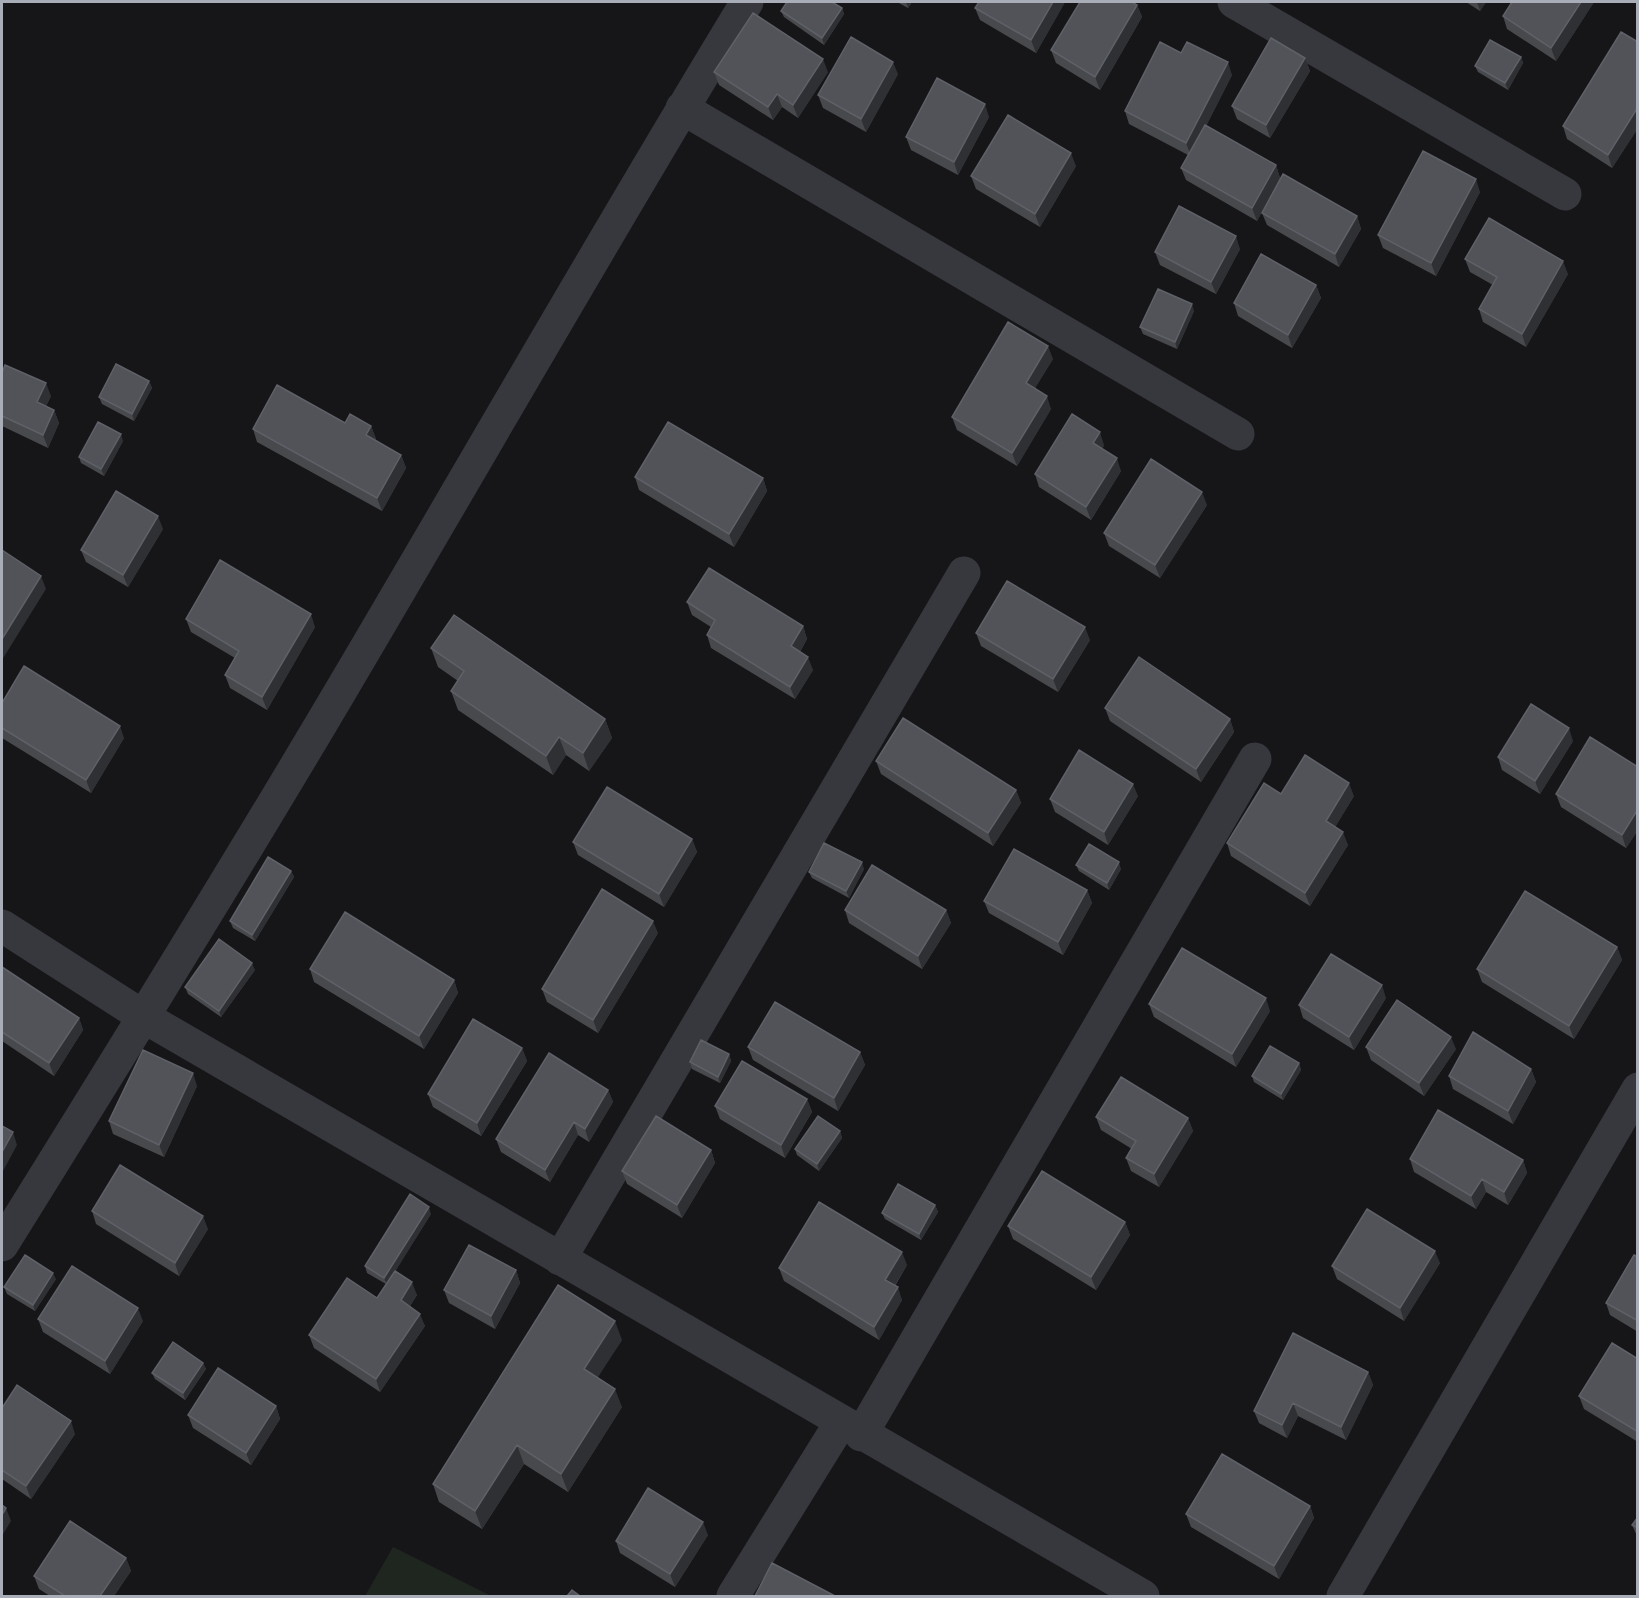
<svg xmlns="http://www.w3.org/2000/svg" width="1639" height="1598" font-family="Montserrat,sans-serif">
<style>
.green{fill:#1e261f}
.lines{fill:none;stroke-linecap:round;stroke-linejoin:round}
.minor{stroke:#37383d;stroke-width:33}
.wall{fill:#47494d}
.shaded-wall{fill:#2f3033}
.building{fill:#525359;stroke:#5f6168;stroke-width:1.5}
</style>
<rect width="100%" height="100%" fill="#161618"/>
<path class="green" d="M393,1547L491,1596H365Z"/>
<g class="lines">
<path class="minor" d="M1234,2L1565,194
M682,108L1238,434
M2,926L144,1017L1143,1596
M2,1245C116,1062 230,878 340,692C476,462 608,230 747,2
M560,1259L964,573
M861,1435L1255,759
M733,1596L841,1422
M1343,1596L1638,1089"/>
</g>
<path class="wall" d="M897,2H912L908,8Z
M979,2H1065L1036,53L980,20L975,8Z
M1466,2H1486L1480,11Z
M1512,2H1594L1556,61L1507,29L1503,16Z
M1137,5L1142,17L1100,90L1056,63L1051,50Z
M842,8L844,14L824,45L784,17L781,11Z
M1638,42V128L1612,168L1567,139L1563,126Z
M1181,53L1232,75L1206,126L1276,165L1280,178L1257,221L1186,180L1181,168L1188,155L1129,124L1125,111Z
M1521,57L1523,63L1508,90L1478,72L1475,66Z
M1305,58L1310,71L1270,138L1237,119L1232,106Z
M714,72H828L798,118L782,107L773,120L719,85Z
M898,74L866,132L823,108L818,95Z
M989,117L958,175L911,150L906,137Z
M1076,166L1040,227L976,189L971,176Z
M1480,192L1436,276L1383,248L1378,235Z
M1262,213L1357,216L1361,229L1339,267L1267,225Z
M1240,249L1216,294L1160,265L1155,252Z
M1465,259L1568,274L1526,347L1483,322L1479,309L1493,285L1470,272Z
M1316,285L1321,298L1292,348L1238,316L1234,303Z
M1194,311L1177,349L1143,334L1140,327Z
M1053,359L1035,388L1051,409L1017,466L957,430L952,417Z
M2,373L51,396L46,406L54,410L59,423L48,448L2,426Z
M149,381L152,388L134,421L102,404L99,397Z
M345,423L371,426L376,439L375,440L401,455L406,468L382,511L257,442L253,429Z
M123,441L104,476L81,463L79,457Z
M1104,445L1102,449L1121,471L1091,520L1039,487L1035,474Z
M635,477L763,478L767,491L734,547L639,490Z
M1207,505L1160,578L1109,546L1104,533Z
M163,529L128,587L86,562L81,550Z
M687,602L803,626L807,639L800,652L813,670L795,699L711,648L707,635L711,627L692,615Z
M186,619L315,627L267,710L230,688L225,675L235,658L191,632Z
M976,633L1090,640L1058,692L981,646Z
M431,648L605,719L612,738L589,771L566,755L553,775L458,710L451,691L458,681L438,667Z
M2,703L124,738L91,793L2,738Z
M1105,708L1230,719L1234,732L1201,782L1110,721Z
M1573,741L1540,794L1502,770L1498,757Z
M876,761L1016,790L1021,803L993,846L881,774Z
M1638,767V830L1626,848L1561,807L1556,794Z
M1281,794L1354,796L1335,827L1348,845L1310,906L1231,856L1227,843Z
M1138,796L1108,845L1055,812L1050,799Z
M692,839L697,852L664,907L578,855L573,842Z
M1076,865L1121,869L1109,890L1079,871Z
M864,869L849,898L812,878L809,872Z
M291,871L294,877L255,941L233,928L230,921Z
M1087,890L1092,903L1063,955L989,913L984,901Z
M845,910H946L951,923L922,969L849,923Z
M658,933L598,1033L547,1002L542,989Z
M1617,947L1622,960L1574,1039L1482,982L1477,969Z
M2,967L79,1018L83,1030L54,1076L2,1041Z
M310,969L454,980L458,993L424,1049L314,982Z
M255,970L221,1017L188,994L185,987Z
M1386,998L1354,1050L1303,1018L1299,1005Z
M1149,1004L1270,1011L1236,1067L1154,1017Z
M748,1047L860,1052L865,1065L838,1111L753,1060Z
M1366,1047L1456,1049L1424,1096L1371,1060Z
M522,1048L527,1061L481,1136L433,1107L428,1094Z
M729,1054L731,1061L720,1083L692,1069L690,1062Z
M1299,1063L1301,1070L1283,1100L1254,1082L1252,1076Z
M1531,1069L1536,1082L1513,1124L1453,1089L1449,1076Z
M197,1086L164,1157L113,1134L109,1121Z
M608,1090L613,1102L589,1142L578,1135L550,1182L501,1152L496,1139Z
M807,1099L812,1112L785,1158L720,1119L715,1106Z
M1096,1117L1188,1118L1193,1131L1159,1187L1131,1171L1126,1158L1132,1149L1101,1130Z
M840,1131L842,1138L819,1171L797,1155L795,1149Z
M711,1150L715,1163L682,1218L627,1184L622,1171Z
M1410,1159L1523,1160L1527,1173L1508,1205L1486,1192L1476,1209L1414,1172Z
M935,1205L938,1212L921,1240L885,1219L882,1213Z
M92,1211L208,1229L179,1276L96,1224Z
M431,1214L395,1271L417,1295L410,1306L425,1326L380,1392L314,1348L309,1335L377,1298L386,1284L367,1273L365,1266Z
M1125,1222L1130,1235L1096,1290L1013,1239L1008,1226Z
M1638,1257V1332L1610,1315L1606,1303Z
M1440,1263L1404,1321L1337,1279L1332,1266Z
M907,1265L895,1286L902,1300L879,1340L784,1281L779,1268Z
M516,1270L520,1283L495,1329L449,1303L444,1290Z
M56,1279L35,1311L7,1294L4,1287Z
M38,1319L143,1321L110,1374L43,1332Z
M622,1340L597,1377L622,1407L568,1492L524,1464L482,1529L439,1502L433,1484Z
M1638,1359V1442L1584,1409L1579,1396Z
M203,1363L206,1369L185,1400L155,1379L152,1373Z
M1368,1372L1373,1385L1346,1440L1298,1416L1287,1438L1259,1423L1254,1411Z
M276,1406L280,1419L251,1465L193,1428L188,1415Z
M2,1408L75,1434L31,1499L2,1479Z
M1310,1506L1314,1518L1279,1579L1191,1527L1186,1514Z
M1632,1525L1638,1528V1538Z
M708,1535L675,1587L620,1553L616,1541Z
M126,1558L131,1571L114,1596H50L39,1589L34,1576Z"/>
<path class="shaded-wall" d="M906,2H912L908,8Z
M1053,2H1065L1036,53L1031,40Z
M1477,2H1486L1480,11Z
M1581,2H1594L1556,61L1551,48Z
M1137,5L1142,17L1100,90L1095,77Z
M842,8L844,14L824,45L822,38Z
M1521,57L1523,63L1508,90L1505,83Z
M1305,58L1310,71L1270,138L1266,125Z
M823,59L828,72L798,118L793,105Z
M893,62L898,74L866,132L861,119Z
M1228,62L1232,75L1191,156L1186,143Z
M777,94L782,107L773,120L768,107Z
M985,104L989,117L958,175L954,162Z
M1638,107V128L1612,168L1608,155Z
M1071,153L1076,166L1040,227L1035,214Z
M1276,165L1280,178L1257,221L1252,208Z
M1476,179L1480,192L1436,276L1431,263Z
M1357,216L1361,229L1339,267L1335,254Z
M1236,236L1240,249L1216,294L1211,282Z
M1563,261L1568,274L1526,347L1522,334Z
M1316,285L1321,298L1292,348L1288,335Z
M1192,304L1194,311L1177,349L1175,342Z
M1048,346L1053,359L1030,396L1026,383Z
M149,381L152,388L134,421L132,414Z
M46,383L51,396L42,415L37,402Z
M1047,396L1051,409L1017,466L1012,453Z
M54,410L59,423L48,448L43,435Z
M371,426L376,439L371,448L366,435Z
M1100,432L1104,445L1098,456L1093,443Z
M121,434L123,441L104,476L101,469Z
M401,455L406,468L382,511L377,498Z
M1117,458L1121,471L1091,520L1086,507Z
M763,478L767,491L734,547L729,534Z
M1202,492L1207,505L1160,578L1155,565Z
M158,516L163,529L128,587L123,575Z
M41,576L46,589L2,660V639Z
M311,614L315,627L267,710L262,697Z
M803,626L807,639L796,659L791,646Z
M1085,627L1090,640L1058,692L1053,679Z
M808,657L813,670L795,699L790,687Z
M605,719L612,738L589,771L583,753Z
M1230,719L1234,732L1201,782L1196,769Z
M120,726L124,738L91,793L86,780Z
M1569,728L1573,741L1540,794L1535,781Z
M559,737L566,755L553,775L546,756Z
M1349,783L1354,796L1331,834L1326,821Z
M1133,784L1138,796L1108,845L1104,832Z
M1016,790L1021,803L993,846L988,833Z
M1638,809V830L1626,848L1622,835Z
M1343,832L1348,845L1310,906L1305,893Z
M692,839L697,852L664,907L659,894Z
M862,862L864,869L849,898L846,891Z
M1119,862L1121,869L1109,890L1107,883Z
M291,871L294,877L255,941L252,935Z
M1087,890L1092,903L1063,955L1058,942Z
M946,910L951,923L922,969L918,956Z
M653,921L658,933L598,1033L593,1020Z
M1617,947L1622,960L1574,1039L1569,1026Z
M252,963L255,970L221,1017L219,1011Z
M454,980L458,993L424,1049L419,1036Z
M1382,985L1386,998L1354,1050L1349,1037Z
M1266,998L1270,1011L1236,1067L1232,1054Z
M79,1018L83,1030L54,1076L49,1063Z
M1451,1037L1456,1049L1424,1096L1419,1083Z
M522,1048L527,1061L481,1136L477,1123Z
M860,1052L865,1065L838,1111L834,1098Z
M729,1054L731,1061L720,1083L718,1077Z
M1299,1063L1301,1070L1283,1100L1281,1094Z
M1531,1069L1536,1082L1513,1124L1508,1111Z
M193,1073L197,1086L164,1157L159,1145Z
M608,1090L613,1102L589,1142L585,1129Z
M807,1099L812,1112L785,1158L781,1145Z
M1188,1118L1193,1131L1159,1187L1154,1174Z
M574,1122L578,1135L550,1182L545,1170Z
M840,1131L842,1138L819,1171L817,1164Z
M13,1132L17,1145L2,1173V1152Z
M711,1150L715,1163L682,1218L677,1205Z
M1523,1160L1527,1173L1508,1205L1504,1192Z
M1482,1179L1486,1192L1476,1209L1471,1196Z
M935,1205L938,1212L921,1240L919,1234Z
M429,1207L431,1214L387,1285L384,1278Z
M203,1216L208,1229L179,1276L175,1263Z
M1125,1222L1130,1235L1096,1290L1091,1277Z
M1435,1251L1440,1263L1404,1321L1400,1308Z
M902,1252L907,1265L890,1293L885,1280Z
M516,1270L520,1283L495,1329L491,1316Z
M53,1273L56,1279L35,1311L33,1305Z
M412,1282L417,1295L405,1313L401,1300Z
M898,1287L902,1300L879,1340L874,1327Z
M138,1308L143,1321L110,1374L105,1361Z
M420,1314L425,1326L380,1392L376,1379Z
M615,1321L622,1340L591,1388L584,1369Z
M203,1363L206,1369L185,1400L183,1393Z
M1368,1372L1373,1385L1346,1440L1341,1427Z
M615,1389L622,1407L568,1492L561,1474Z
M1293,1403L1298,1416L1287,1438L1282,1425Z
M276,1406L280,1419L251,1465L246,1453Z
M71,1421L75,1434L31,1499L26,1486Z
M517,1445L524,1464L482,1529L475,1511Z
M1310,1506L1314,1518L1279,1579L1274,1566Z
M6,1508L11,1521L2,1536V1515Z
M703,1522L708,1535L675,1587L670,1574Z
M126,1558L131,1571L114,1596H100Z"/>
<path class="building" d="M787,2H832L842,8L822,38L781,11Z
M979,2H1053L1031,40L975,8Z
M1080,2H1132L1137,5L1095,77L1051,50Z
M1512,2H1581L1551,48L1503,16Z
M753,13L823,59L793,105L777,94L768,107L714,72Z
M1621,32L1638,42V107L1608,155L1563,126Z
M851,37L893,62L861,119L818,95Z
M1271,38L1305,58L1266,125L1232,106Z
M1490,40L1521,57L1505,83L1475,66Z
M1160,42L1181,53L1187,42L1228,62L1186,143L1125,111Z
M937,78L985,104L954,162L906,137Z
M1008,115L1071,153L1035,214L971,176Z
M1205,125L1276,165L1252,208L1181,168Z
M1423,151L1476,179L1431,263L1378,235Z
M1283,174L1357,216L1335,254L1262,213Z
M1179,206L1236,236L1211,282L1155,252Z
M1489,218L1563,261L1522,334L1479,309L1497,277L1465,259Z
M1261,254L1316,285L1288,335L1234,303Z
M1158,289L1192,304L1175,342L1140,327Z
M1008,322L1048,346L1026,383L1047,396L1012,453L952,417Z
M116,364L149,381L132,414L99,397Z
M5,365L46,383L37,402L54,410L43,435L2,416V373Z
M277,385L345,423L350,414L371,426L366,435L401,455L377,498L253,429Z
M1072,414L1100,432L1093,443L1117,458L1086,507L1035,474Z
M98,422L121,434L101,469L79,457Z
M668,422L763,478L729,534L635,477Z
M1151,459L1202,492L1155,565L1104,533Z
M116,491L158,516L123,575L81,550Z
M2,550L41,576L2,639Z
M220,560L311,614L262,697L225,675L239,651L186,619Z
M709,568L803,626L791,646L808,657L790,687L707,635L715,620L687,602Z
M1007,581L1085,627L1053,679L976,633Z
M454,615L605,719L583,753L559,737L546,756L451,691L464,671L431,648Z
M1139,657L1230,719L1196,769L1105,708Z
M24,666L120,726L86,780L2,728V703Z
M1531,704L1569,728L1535,781L1498,757Z
M903,718L1016,790L988,833L876,761Z
M1590,737L1638,767V809L1622,835L1556,794Z
M1079,750L1133,784L1104,832L1050,799Z
M1305,755L1349,783L1326,821L1343,832L1305,893L1227,843L1264,783L1281,794Z
M607,787L692,839L659,894L573,842Z
M824,843L862,862L846,891L809,872Z
M1089,844L1119,862L1107,883L1076,865Z
M1014,849L1087,890L1058,942L984,901Z
M268,857L291,871L252,935L230,921Z
M872,865L946,910L918,956L845,910Z
M602,889L653,921L593,1020L542,989Z
M1525,891L1617,947L1569,1026L1477,969Z
M345,912L454,980L419,1036L310,969Z
M219,939L252,963L219,1011L185,987Z
M1182,948L1266,998L1232,1054L1149,1004Z
M1331,954L1382,985L1349,1037L1299,1005Z
M2,967L79,1018L49,1063L2,1032Z
M1397,1000L1451,1037L1419,1083L1366,1047Z
M775,1002L860,1052L834,1098L748,1047Z
M473,1019L522,1048L477,1123L428,1094Z
M1473,1032L1531,1069L1508,1111L1449,1076Z
M701,1040L729,1054L718,1077L690,1062Z
M1270,1046L1299,1063L1281,1094L1252,1076Z
M143,1050L193,1073L159,1145L109,1121Z
M549,1053L608,1090L585,1129L574,1122L545,1170L496,1139Z
M742,1061L807,1099L781,1145L715,1106Z
M1121,1077L1188,1118L1154,1174L1126,1158L1136,1141L1096,1117Z
M1438,1110L1523,1160L1504,1192L1482,1179L1471,1196L1410,1159Z
M656,1116L711,1150L677,1205L622,1171Z
M818,1116L840,1131L817,1164L795,1149Z
M2,1126L13,1132L2,1152Z
M120,1165L203,1216L175,1263L92,1211Z
M1042,1171L1125,1222L1091,1277L1008,1226Z
M898,1184L935,1205L919,1234L882,1213Z
M410,1194L429,1207L384,1278L365,1266Z
M819,1202L902,1252L885,1280L898,1287L874,1327L779,1268Z
M1367,1209L1435,1251L1400,1308L1332,1266Z
M469,1245L516,1270L491,1316L444,1290Z
M25,1255L53,1273L33,1305L4,1287Z
M1634,1255L1638,1257V1321L1606,1303Z
M72,1266L138,1308L105,1361L38,1319Z
M395,1271L412,1282L401,1300L420,1314L376,1379L309,1335L347,1278L377,1298Z
M558,1285L615,1321L584,1369L615,1389L561,1474L517,1445L475,1511L433,1484Z
M1293,1333L1368,1372L1341,1427L1293,1403L1282,1425L1254,1411Z
M173,1342L203,1363L183,1393L152,1373Z
M1612,1343L1638,1359V1432L1579,1396Z
M218,1368L276,1406L246,1453L188,1415Z
M17,1385L71,1421L26,1486L2,1470V1408Z
M1222,1454L1310,1506L1274,1566L1186,1514Z
M648,1488L703,1522L670,1574L616,1541Z
M2,1505L6,1508L2,1515Z
M1638,1517V1528L1632,1525Z
M70,1521L126,1558L100,1596H65L34,1576Z
M772,1563L835,1596H755Z
M572,1590L580,1596H567Z"/>
<rect width="1639" height="1598" fill="none" stroke="#a8adb8" stroke-width="6"/>
</svg>
